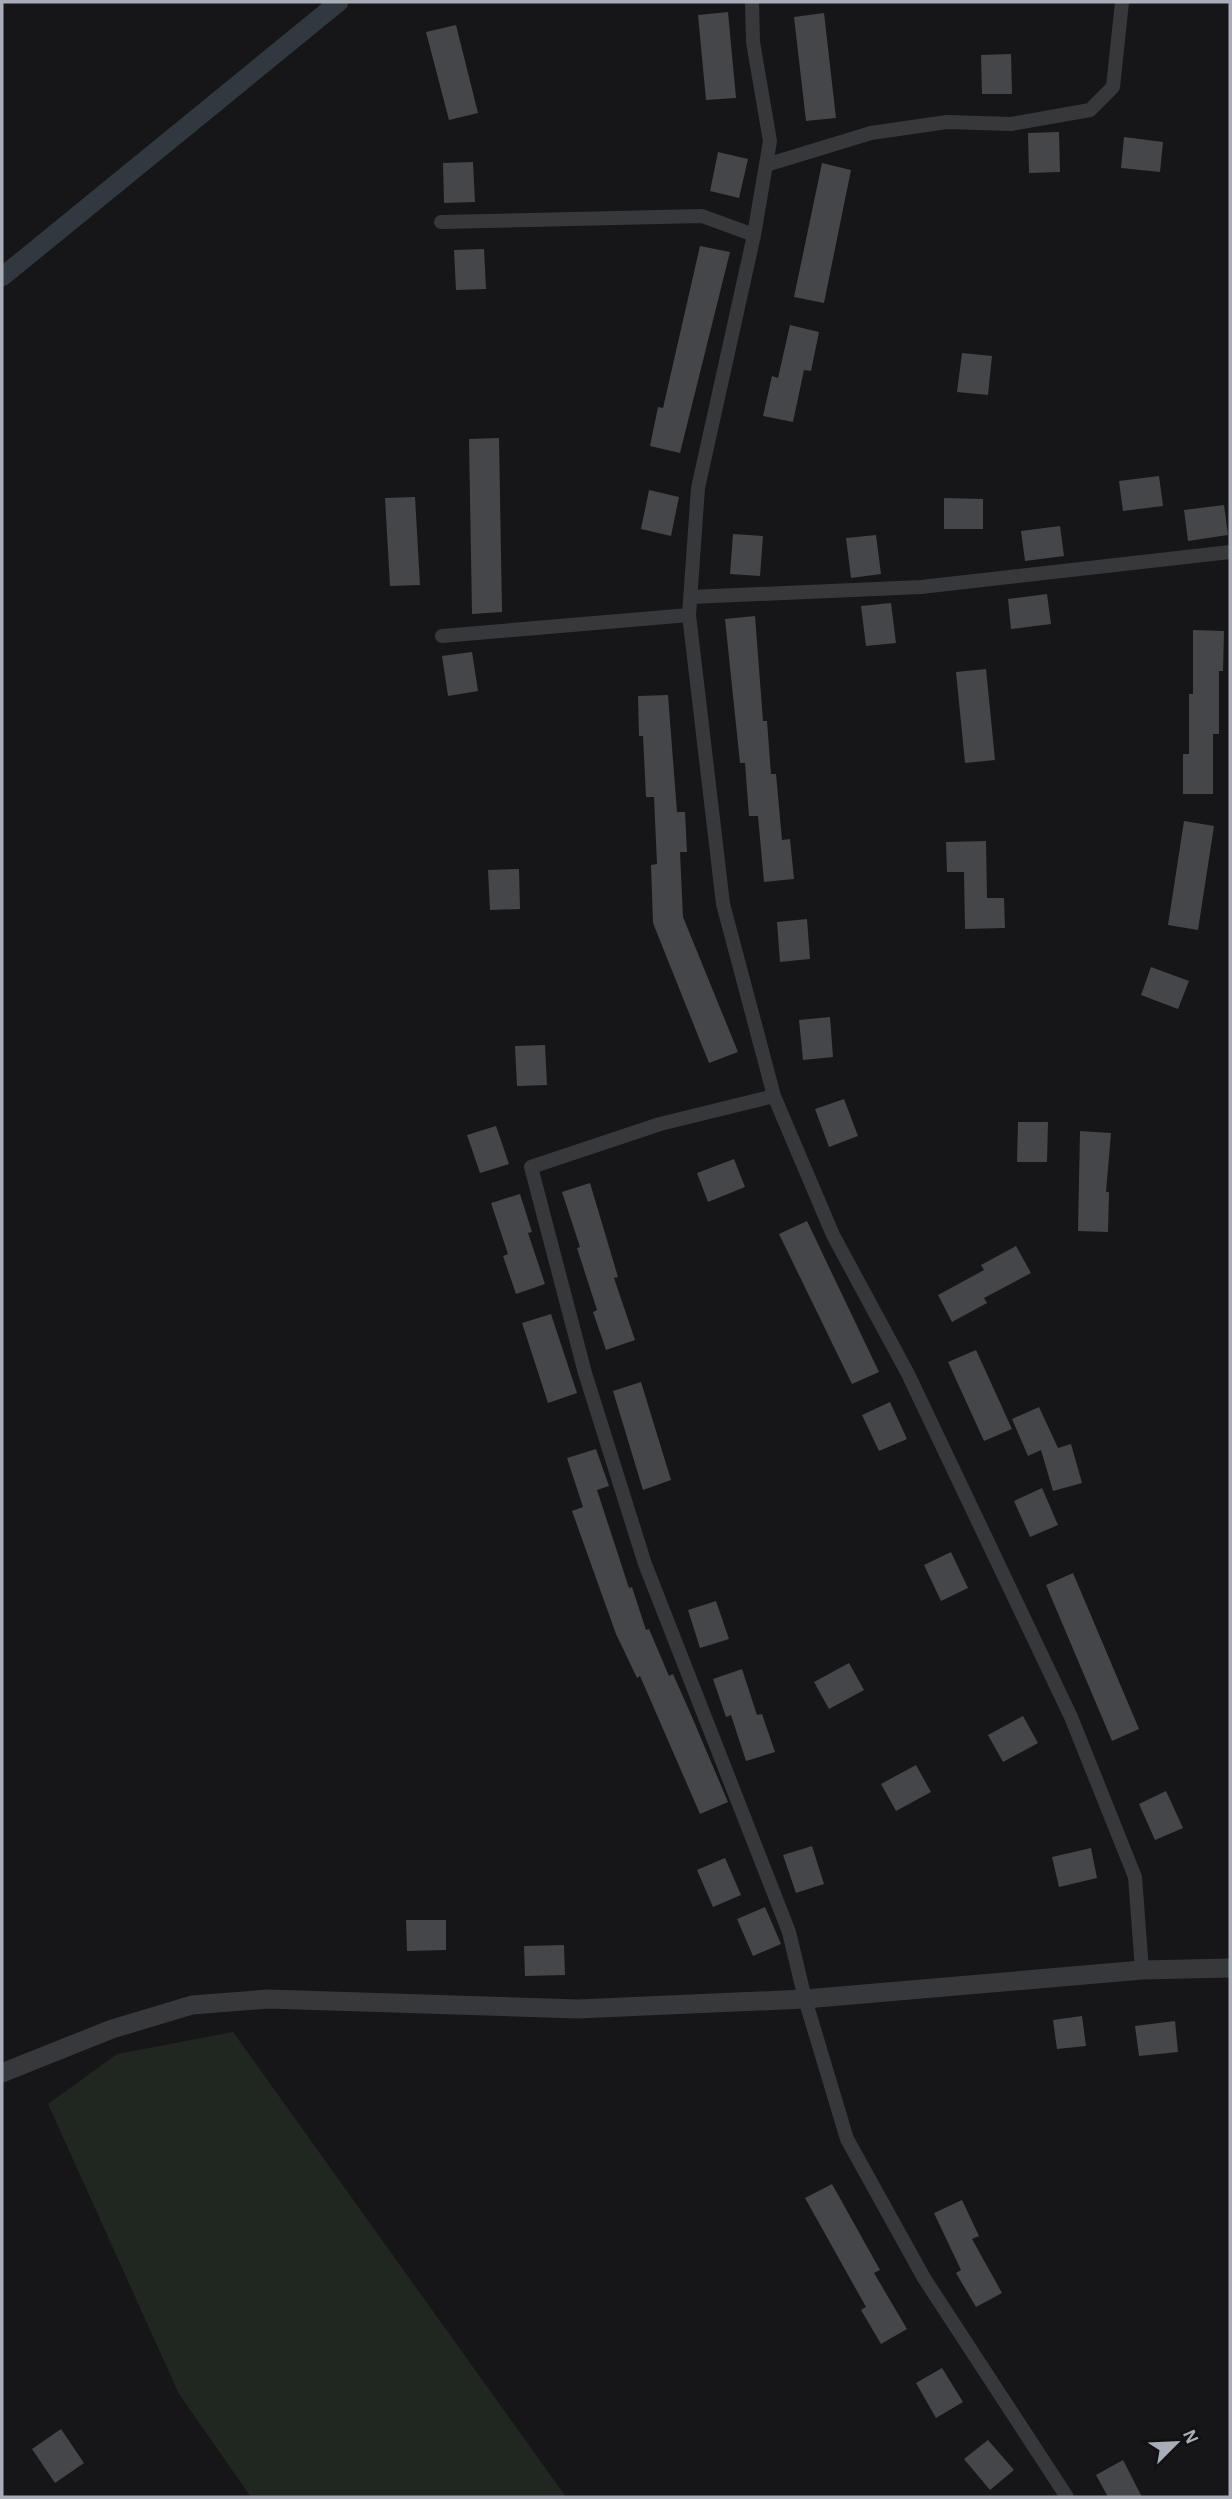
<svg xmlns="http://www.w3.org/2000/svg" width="1232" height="2499" font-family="'Alegreya Sans',sans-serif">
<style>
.green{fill:#202721}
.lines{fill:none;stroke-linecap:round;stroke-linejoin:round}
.canal{stroke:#30393f;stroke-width:19}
.building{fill:#45464a}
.minor{stroke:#37383c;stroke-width:14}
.tertiary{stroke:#37383c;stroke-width:19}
</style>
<rect width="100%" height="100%" fill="#161618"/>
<path class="green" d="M233,2032L566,2497H251L179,2394L48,2104L117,2054Z"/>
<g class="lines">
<path class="canal" d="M2,277L339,2"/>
</g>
<path class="building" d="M728,12L736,98L706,100L698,15Z
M824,13L836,118L806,121L794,17Z
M456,25L478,113L449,120L426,32Z
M1011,54L1012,94H982L981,55Z
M1059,132L1060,172L1029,173L1028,133Z
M1124,137L1163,142L1160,172L1121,168Z
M718,152L748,159L739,198L710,191Z
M473,162L475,202L444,203L443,163Z
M822,163L851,170L824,303L794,297Z
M700,246L730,252L680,453L650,446L658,407L663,408Z
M484,249L486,289L456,290L454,250Z
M790,325L819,332L811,371L804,370L793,422L763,416L772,376L778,378Z
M962,353L992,356L988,395L957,392Z
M499,438L502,612L472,614L469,439Z
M1159,476L1163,506L1123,511L1119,481Z
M649,490L679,497L671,536L641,529Z
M415,497L420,585L390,586L385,498Z
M944,498L983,499V529H944Z
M1224,505L1228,535L1188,541L1184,510Z
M1060,526L1064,556L1025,561L1021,531Z
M733,534L763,536L760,576L730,574Z
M876,535L881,574L851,578L846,538Z
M1047,594L1051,624L1011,629L1008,599Z
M891,603L896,643L866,646L861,606Z
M755,616L763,721H767L771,774H776L782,840L790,839L794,879L764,882L758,816H749L745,763H740L725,619Z
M1193,630L1224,631L1223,671H1219V734H1213V794H1183V754H1189V694H1193Z
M472,652L478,691L448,696L442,656Z
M986,669L995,760L965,763L956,672Z
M668,695L677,812H685L687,852H680L683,917L738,1052L709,1063L653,923L651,865L657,864L654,797H646L643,736H639L638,696Z
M1184,821L1214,826L1198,930L1168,925Z
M986,841L987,898H1004L1005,928L965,929L964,872H947L946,842Z
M519,869L520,909L490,910L488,870Z
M807,919L810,959L780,962L777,922Z
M1151,967L1189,981L1178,1009L1141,995Z
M830,1017L833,1057L803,1060L799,1020Z
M545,1045L547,1085L517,1086L515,1046Z
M844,1099L858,1136L829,1147L815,1109Z
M1018,1122H1048L1047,1162H1017Z
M496,1126L509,1164L480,1173L467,1135Z
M1080,1131L1111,1133L1106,1192H1109L1108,1232L1078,1231Z
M734,1159L745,1187L708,1202L697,1173Z
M590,1183L618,1277L614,1278L635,1340L606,1350L593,1312L597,1310L577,1248L580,1247L562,1192Z
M520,1194L532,1232L528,1233L545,1284L516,1294L503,1256L508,1254L491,1203Z
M807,1221L879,1372L852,1384L779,1234Z
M1016,1246L1031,1273L984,1298L987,1303L952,1322L938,1295L984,1270L981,1265Z
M551,1314L577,1393L548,1403L522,1323Z
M976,1350L1012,1429L984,1441L948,1362Z
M641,1382L671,1480L643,1490L613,1391Z
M890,1402L907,1439L879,1451L862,1415Z
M1039,1407L1058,1448L1071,1444L1082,1483L1053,1491L1041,1450L1028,1456L1012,1419Z
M596,1449L609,1486L597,1490L629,1588L632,1587L646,1630L649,1629L669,1676L673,1674L692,1717L728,1802L700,1814L640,1676L637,1678L616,1634L572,1511L583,1507L567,1458Z
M1042,1488L1058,1525L1030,1537L1014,1501Z
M951,1552L968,1588L941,1601L924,1565Z
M1073,1573L1139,1729L1112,1741L1046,1585Z
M716,1601L729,1639L700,1648L688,1610Z
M849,1663L864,1690L829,1709L814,1682Z
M742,1669L757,1715L762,1714L775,1752L746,1761L731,1715L726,1717L713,1679Z
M1023,1716L1038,1743L1003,1762L988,1735Z
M916,1765L931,1792L896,1811L881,1784Z
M1166,1791L1183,1828L1155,1840L1139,1804Z
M812,1846L824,1884L796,1893L783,1855Z
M1091,1848L1097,1878L1059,1887L1052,1857Z
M725,1858L741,1895L713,1907L697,1870Z
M765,1907L781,1944L753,1956L737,1919Z
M406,1920H446V1950L407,1951Z
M564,1945L565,1975L525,1976L524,1946Z
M1082,2016L1086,2046L1057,2049L1053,2020Z
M1175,2021L1178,2052L1139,2056L1135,2026Z
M832,2184L880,2270L874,2273L907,2329L881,2344L861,2310L866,2307L805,2198Z
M962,2200L979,2236L972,2239L1002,2293L976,2307L956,2273L961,2270L934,2213Z
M942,2368L963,2402L936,2418L916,2383Z
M61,2429L84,2463L55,2483L32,2449Z
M988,2440L1014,2470L990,2490L964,2459Z
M1123,2460L1142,2497H1108L1096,2475Z"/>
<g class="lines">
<path class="minor" d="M752,2L753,42L770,141L754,235L698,488L689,615L723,904L774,1096L833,1235L908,1374L1071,1717L1135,1877L1142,1970
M766,165L871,133L947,122L1011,124L1090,110L1113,87L1122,2
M441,222L702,216L754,235
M691,597L921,587L1230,552
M442,636L689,615
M774,1096L660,1124L531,1167L585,1373L645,1564L789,1932L805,1999L847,2139L924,2278L1067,2497"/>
<path class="tertiary" d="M2,2073L112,2029L192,2005L268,1999L578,2009L805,1999L1142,1970L1230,1968"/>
</g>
<rect width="1232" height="2499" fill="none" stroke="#a9adb7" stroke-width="7"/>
<g transform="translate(1176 2443) rotate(66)" stroke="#111113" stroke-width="5" paint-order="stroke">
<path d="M0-5L12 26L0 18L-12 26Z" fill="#a9adb7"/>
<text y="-10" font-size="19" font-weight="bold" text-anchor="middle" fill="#a9adb7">N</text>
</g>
</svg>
